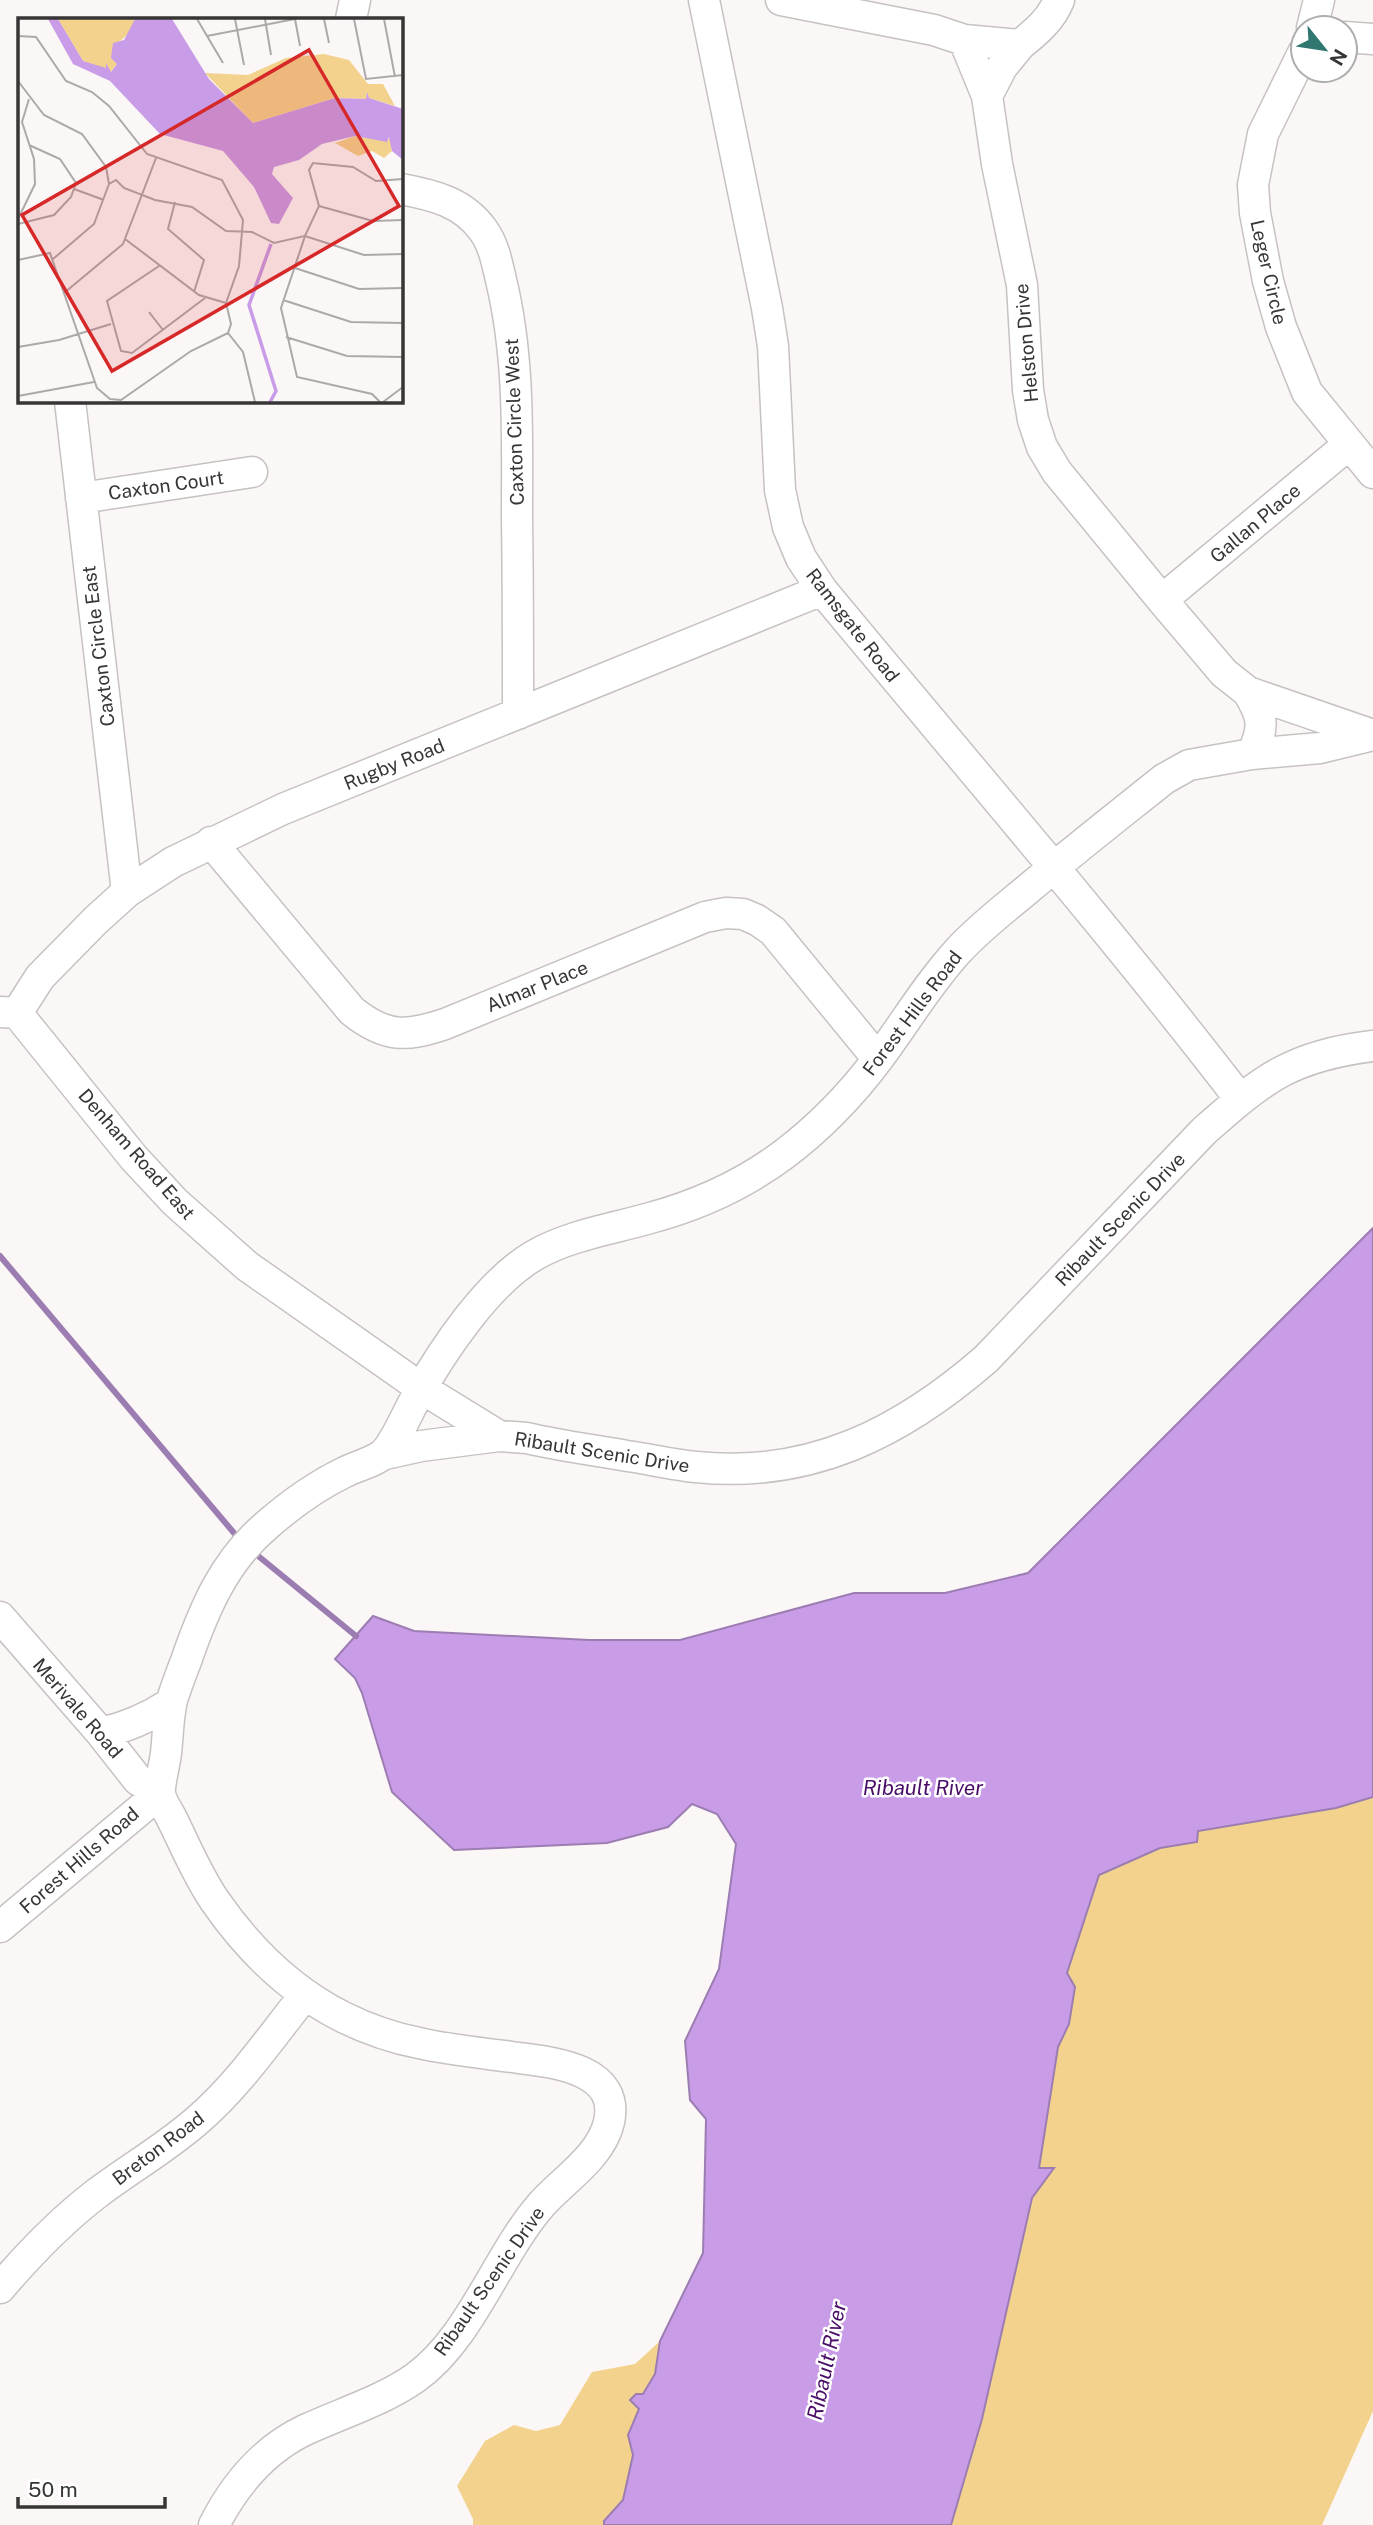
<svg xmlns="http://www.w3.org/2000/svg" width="1373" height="2525" font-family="'Public Sans',sans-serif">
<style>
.green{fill:#f2d28c}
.water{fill:#c89ce7;stroke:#9c7db2;stroke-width:2}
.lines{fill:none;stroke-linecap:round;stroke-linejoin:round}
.stream{stroke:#9c7db2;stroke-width:6}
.minor-casing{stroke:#c7c2c2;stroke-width:33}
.minor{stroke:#fff;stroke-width:30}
.labels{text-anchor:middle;stroke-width:5;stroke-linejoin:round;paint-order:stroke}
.street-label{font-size:19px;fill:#373535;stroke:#fff}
.water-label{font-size:21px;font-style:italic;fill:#4a0e68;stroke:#fff}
.inset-river{fill:none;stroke:#c89ce7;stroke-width:3.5}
.inset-road{fill:none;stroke:#ada9a9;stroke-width:2}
.view{fill:#d62828;fill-opacity:0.15;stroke:#d62828;stroke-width:3.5}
.inset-edge{fill:none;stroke:#373535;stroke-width:3.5}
</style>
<rect width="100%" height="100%" fill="#fcf7f7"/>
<path class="green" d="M1373,1797V2411L1322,2525H951L982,2419L1032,2198L1053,2169H1039L1058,2047L1069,2024L1067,1973L1099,1874L1160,1848L1197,1842L1198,1831L1336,1808Z
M660,2341L655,2374L643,2394L640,2409L628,2435L633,2454L623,2500L605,2521L604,2525H473V2519L457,2486L485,2441L514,2425L536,2431L560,2425L592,2372L635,2364Z"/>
<path class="water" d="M1373,1228V1797L1336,1808L1198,1831L1197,1842L1160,1848L1099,1875L1067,1973L1075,1987L1069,2024L1058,2047L1039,2168H1054L1032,2198L982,2419L951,2525H604V2521L623,2500L633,2455L628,2435L639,2409L630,2400L636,2394H643L655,2374L660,2341L703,2253L706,2119L690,2100L685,2041L719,1969L736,1844L717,1814L692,1804L668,1827L607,1843L454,1850L392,1792L362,1693L355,1678L335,1659L373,1616L414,1631L589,1640H680L854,1593H945L1028,1573Z"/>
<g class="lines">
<path class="stream" d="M0,1256L234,1533
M257,1555L356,1636"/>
<g class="minor-casing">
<path id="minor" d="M704,0L767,308L773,346L780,490L788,527L801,558L822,590C962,759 1106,925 1240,1099
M781,0L934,30L964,40L1020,45C1036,32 1051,20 1059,0
M351,19L355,0
M1312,28L1319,0
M1345,37L1373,39
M964,40L987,96L997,164L1022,285L1028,390L1033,420L1042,447L1057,472L1162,600L1224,673L1248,692
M1303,53L1263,134L1253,185L1255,213L1268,281L1281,327L1307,392L1373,473
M987,96L1002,67L1020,45
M401,189C433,195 463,202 483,230C494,245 497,263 501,280C520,358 517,438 517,518C518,583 518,649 518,714
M70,401L127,892
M81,498L252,472
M1162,600L1348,445
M1252,754L1320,748L1373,735
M211,842L352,1011C386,1038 406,1037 445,1024L705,917L726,913L743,914L757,920L773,931L878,1059
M0,1012L17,1013L134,1158L175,1202L247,1266L421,1388L499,1436L527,1438C560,1446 594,1450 627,1456C650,1459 673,1465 696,1467C811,1479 902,1432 986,1359L1204,1131C1264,1078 1291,1056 1373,1046
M17,1013L40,977L96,920L127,892L173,862L283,809L822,590
M385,1454L421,1446L499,1436
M0,1617L101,1733L138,1780L160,1793L0,1927
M101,1733C128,1727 148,1718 171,1703
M0,2288C29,2254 61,2221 96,2194C130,2168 168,2147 200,2118C240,2083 271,2037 304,1996
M214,2525C235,2484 263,2450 305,2430C342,2413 382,2401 415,2378C471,2338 496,2257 541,2205C563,2180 601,2157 609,2122C621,2067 549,2062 512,2057C481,2053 449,2050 419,2043C393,2038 367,2029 343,2017C289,1990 249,1950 215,1901C197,1875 185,1845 171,1817C167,1809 161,1802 160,1793C159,1785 165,1763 166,1753C168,1736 168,1717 172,1700C176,1687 181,1674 186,1661C204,1609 224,1561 267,1525C291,1504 316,1486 345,1472C356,1466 372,1463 382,1455C394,1446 407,1413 416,1398C442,1351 488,1282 535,1255C570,1235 612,1229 650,1218C698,1205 744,1184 783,1155C819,1128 851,1095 878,1059C905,1023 927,985 958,951C979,928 1004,909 1028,889C1073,851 1119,815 1164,779L1189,765L1252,754C1265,727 1263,717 1248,692L1373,735"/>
</g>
<use href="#minor" class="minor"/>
</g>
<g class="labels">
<g class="street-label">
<text transform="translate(1269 272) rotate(77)" y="7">Leger Circle</text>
<text transform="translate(1026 343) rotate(-95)" y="7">Helston Drive</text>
<text transform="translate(514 422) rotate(-92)" y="7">Caxton Circle West</text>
<text transform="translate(166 485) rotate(-8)" y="7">Caxton Court</text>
<text transform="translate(1255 523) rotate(-40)" y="7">Gallan Place</text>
<text transform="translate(853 625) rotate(52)" y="7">Ramsgate Road</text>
<text transform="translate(98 646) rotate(-97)" y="7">Caxton Circle East</text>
<text transform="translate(394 764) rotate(-22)" y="7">Rugby Road</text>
<text transform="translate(537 986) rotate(-22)" y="7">Almar Place</text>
<text transform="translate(912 1013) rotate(-53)" y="7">Forest Hills Road</text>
<text transform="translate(137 1154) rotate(49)" y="7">Denham Road East</text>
<text transform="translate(1120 1219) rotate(-46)" y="7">Ribault Scenic Drive</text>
<text transform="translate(602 1452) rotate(9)" y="7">Ribault Scenic Drive</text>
<text transform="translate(78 1708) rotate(49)" y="7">Merivale Road</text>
<text transform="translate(79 1860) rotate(-41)" y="7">Forest Hills Road</text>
<text transform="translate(158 2148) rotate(-37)" y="7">Breton Road</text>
<text transform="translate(489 2281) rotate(-55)" y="7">Ribault Scenic Drive</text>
</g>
<g class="water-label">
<text x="923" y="1795">Ribault River</text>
<text transform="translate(827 2361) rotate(-78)" y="7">Ribault River</text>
</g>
</g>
<g transform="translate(18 18)">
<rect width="385" height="385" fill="#fcf7f7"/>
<path d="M40,1H117L112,14L96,29L99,46L93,54L65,43ZM306,36L331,42L350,66H365L377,88L351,80L348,75L349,81L317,80L235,105L187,55L230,57L268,40ZM337,118L369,123L372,119L374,133L366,140L354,133L340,138L317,125Z" fill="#f2d28c"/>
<path d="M30,1H40L65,43L88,50V45L93,54L99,46L93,40L95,25L106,22L117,1H154L191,61L235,105L317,80L348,81L349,74L351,80L385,91V142L374,133L371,119L369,124L337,118L304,126L281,142L256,149L254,156L275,180L261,206L253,205L236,169L205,133L142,116L92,63L55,46Z" fill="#c89ce7"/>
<path class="inset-river" d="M252,384L258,373L231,287L253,226"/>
<path class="inset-road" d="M179,1L205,45M217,1L226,47M247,1L253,37M277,1L282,28M306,1L311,25M336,1L348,61L385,57M366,1L377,59M0,18L18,19L48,63L74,74L91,88L129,136L204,162L225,202L221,248L208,285L213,306L210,315L173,333L103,382L92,381L79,370L32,235L0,242M189,18L277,1M0,63L26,97L64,116L88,149L91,166L98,162L106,170L137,182L174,189L208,213L234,214L256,225L287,218L301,188L291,152L295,145L335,149L358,163L385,161M56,171L86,182M157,184L150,211L186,242L176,274M301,188L355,203L385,202M0,201L17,166L16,141L4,104L11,81M0,206L36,197L53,179L58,165L42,141L11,127M107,221L181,277L208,285M35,241L76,206L91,166M141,248L89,283L103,333L114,335L187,280M277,250L341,271L385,270M46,275L105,226L138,140M265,282L333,304L385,305M131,294L145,312M210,315L225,334L237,384M268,319L329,338L385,339M0,329L41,322L93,306M0,378L76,364M362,384L354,376L279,359L263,290L287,218L346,237L385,236M365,384L385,369"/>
<path class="view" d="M291,32L381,188L94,353L4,197Z"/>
<rect width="385" height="385" class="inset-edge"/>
</g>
<g transform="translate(1324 49) rotate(120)"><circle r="33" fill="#ffffff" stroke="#afaeae" stroke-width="2"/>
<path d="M0-5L12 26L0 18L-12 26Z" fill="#2f7770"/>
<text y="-10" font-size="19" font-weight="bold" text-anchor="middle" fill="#373535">N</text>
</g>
<path d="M18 2497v10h147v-10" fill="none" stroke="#373535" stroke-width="3.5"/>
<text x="28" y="2497" font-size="21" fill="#373535" stroke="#ffffff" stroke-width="5" paint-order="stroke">50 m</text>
</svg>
